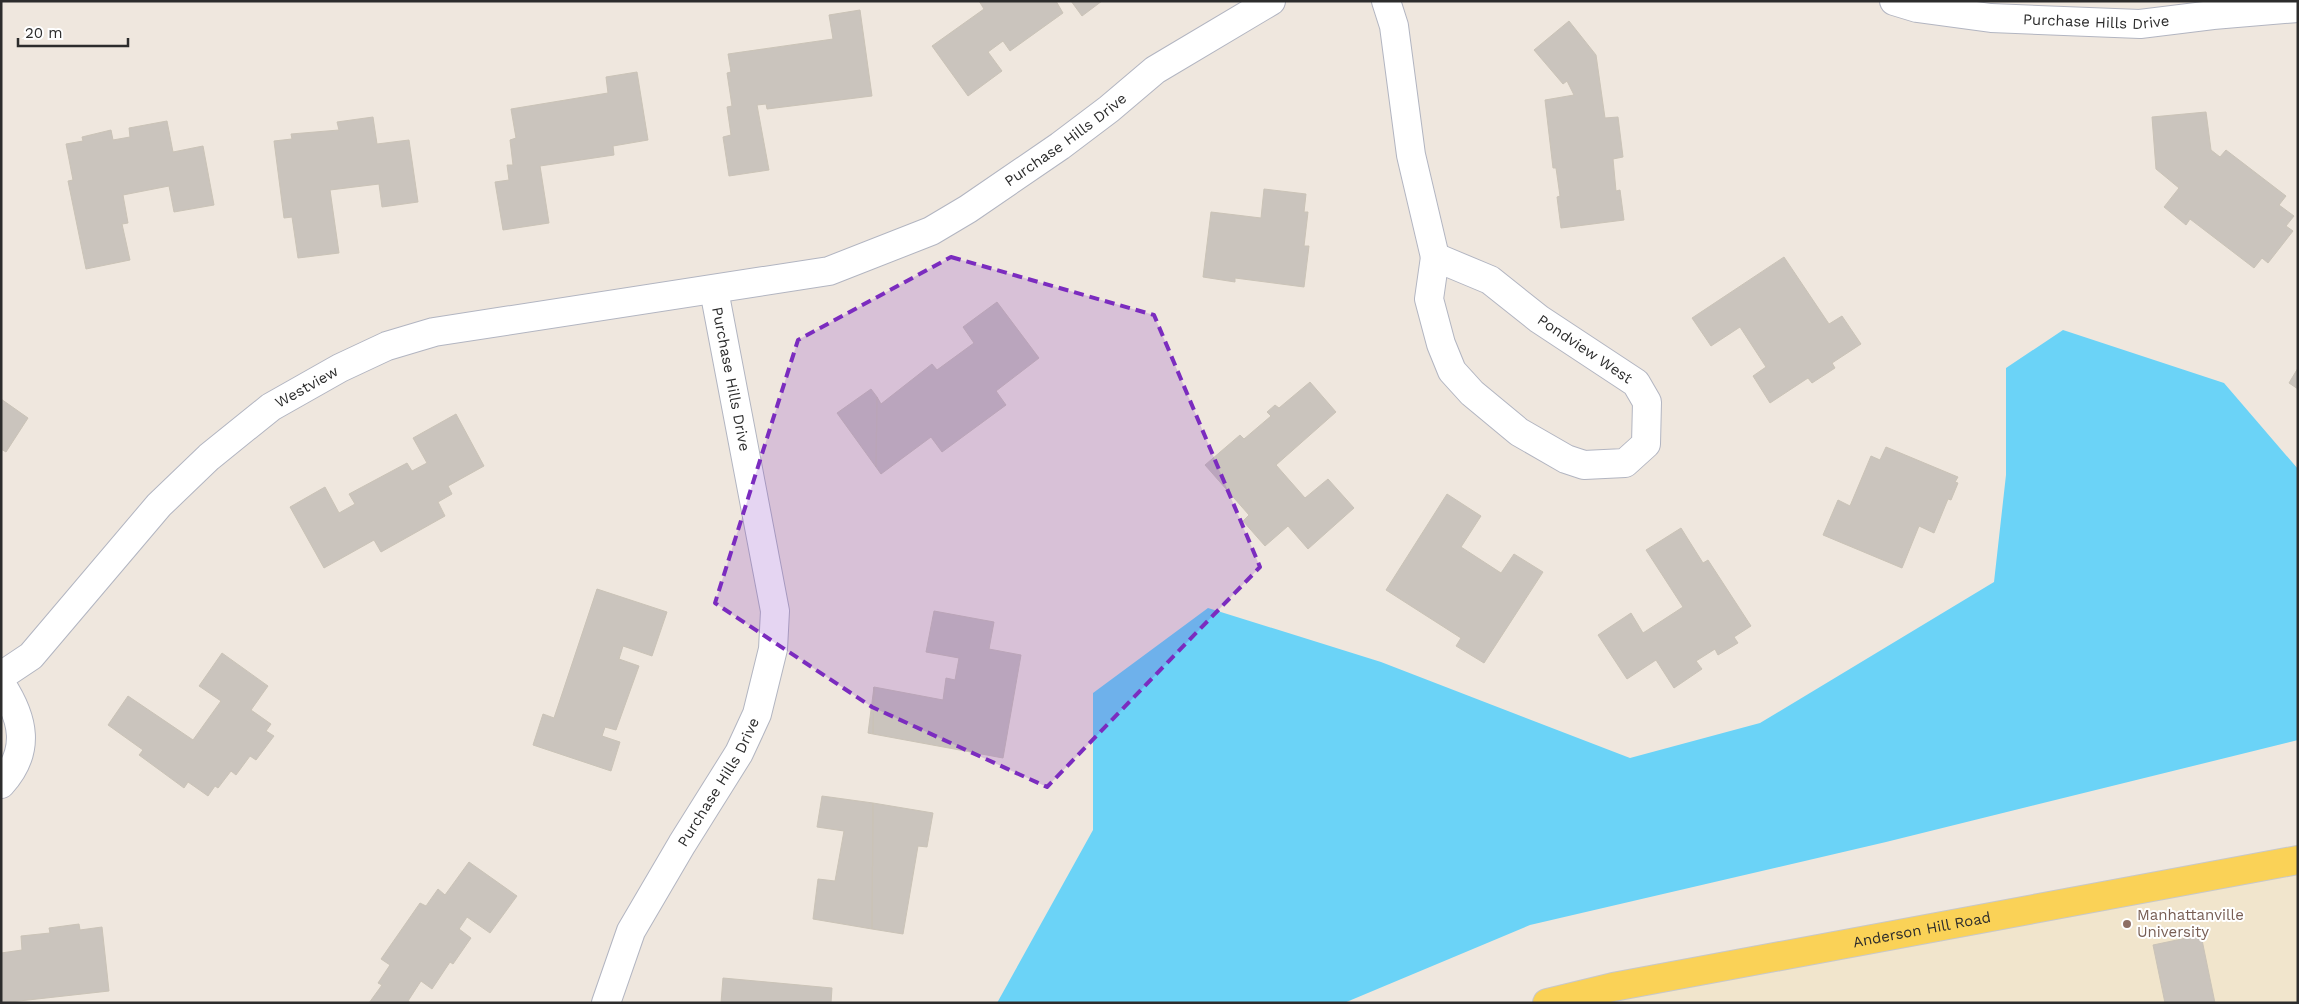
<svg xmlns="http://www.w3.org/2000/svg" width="2299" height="1004" font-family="'Work Sans',sans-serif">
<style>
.education{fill:#f1e5cc}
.water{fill:#6bd3f7}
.building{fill:#cac4bd;stroke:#cac3b7}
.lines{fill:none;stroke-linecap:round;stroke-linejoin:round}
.minor-casing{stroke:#b2b5c1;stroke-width:30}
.major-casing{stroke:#c8c8c8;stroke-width:30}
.minor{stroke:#fff;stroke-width:28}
.major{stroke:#fad257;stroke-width:28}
.marked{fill:#7b2cbf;fill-opacity:0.2;stroke:#7b2cbf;stroke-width:4;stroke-dasharray:10 6;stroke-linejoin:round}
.education-dot{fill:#8d6e63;stroke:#fff;stroke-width:2}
.labels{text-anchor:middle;stroke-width:4;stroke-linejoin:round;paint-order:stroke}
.street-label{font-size:15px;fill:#2c2c2c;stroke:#fff}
.education-label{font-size:15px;fill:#785e54;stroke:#fff;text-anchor:start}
</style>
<rect width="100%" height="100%" fill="#efe7de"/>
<path class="education" d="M2298,861V1003H1547Z"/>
<path class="water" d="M2063,330L2224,383L2298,469V740L1886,842L1530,925L1344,1003H997L1093,830V693L1208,608L1381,662L1630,758L1760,723L1994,582L2006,475V368Z"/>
<path class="building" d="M979,1H1056L1063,13L1010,51L1003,41L988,52L1002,71L968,96L932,46L984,9Z
M1071,1H1102L1082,16Z
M860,10L872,96L767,109L766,104L757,105L769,170L729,176L723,137L731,135L727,107L732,106L727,73L731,72L728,54L833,39L829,15Z
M1569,21L1596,55L1605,118L1618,117L1623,157L1613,159L1616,191L1620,190L1624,220L1561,228L1557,197L1560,196L1556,168H1553L1545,100L1574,95L1567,81L1563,84L1534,50Z
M637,72L648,140L613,146L614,155L540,166L549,223L503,230L495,182L509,180L507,165H513L510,140L516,138L511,109L608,93L606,77Z
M2206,112L2211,150L2220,157L2226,150L2286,196L2279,205L2294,216L2286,226L2293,231L2268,263L2262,258L2254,268L2190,219L2186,225L2164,207L2179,188L2156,169L2152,117Z
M373,117L377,144L409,140L418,202L382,207L379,184L330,190L339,253L298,258L292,217L284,218L274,141L292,139L291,134L339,130L337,122Z
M167,121L173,152L203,146L214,205L174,212L169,186L123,195L128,223L122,224L130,260L86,269L68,181L73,180L66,144L83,141L82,137L111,130L113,140L130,137L129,128Z
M1264,189L1306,194L1304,212H1308L1304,246H1309L1304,287L1235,278V282L1203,277L1211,212L1261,218Z
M1784,257L1829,324L1842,316L1861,344L1832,363L1835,368L1812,383L1808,378L1770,403L1753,376L1766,367L1740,327L1711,346L1692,318Z
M997,302L1039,358L996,391L1006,405L942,452L931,437L881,474L876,467L877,397L881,404L932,364L937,370L974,343L963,327Z
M2298,368V389L2289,383Z
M1310,382L1336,412L1276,465L1305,498L1328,479L1354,508L1308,549L1288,526L1265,546L1243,521L1249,515L1205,465L1240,435L1244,439L1271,416L1267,412L1275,405L1279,408Z
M871,389L877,397L876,467L837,413Z
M1,399L28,418L6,452L1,449Z
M456,414L484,466L448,486L452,494L438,502L445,516L381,552L374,540L324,568L290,507L325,487L339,513L355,504L349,494L407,463L412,471L427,463L413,438Z
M1886,447L1958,477L1955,482L1958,483L1951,500L1948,499L1934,533L1919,526L1902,568L1823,535L1838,500L1850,506L1871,456L1880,460Z
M1447,494L1481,516L1461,547L1501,573L1514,554L1543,572L1484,663L1456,646L1461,638L1386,590Z
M1681,528L1703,563L1708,560L1751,626L1734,637L1738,643L1718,655L1715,649L1696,661L1702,669L1674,688L1656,660L1627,679L1598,635L1631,613L1643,633L1683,607L1646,550Z
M597,589L667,612L652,656L623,646L619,659L639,666L616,730L605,727L602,736L620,742L611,771L533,745L543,714L554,718Z
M934,611L994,622L989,649L1021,655L1003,758L873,734L874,687L943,700L946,678L955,680L959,658L926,652Z
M222,653L268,686L251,710L271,724L266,731L274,736L256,760L250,756L236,775L231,771L218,788L215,786L208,796L188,782L184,788L139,755L143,750L108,725L128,696L193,740L221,701L199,686Z
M874,687L873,734L868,733Z
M822,796L873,803L872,929L813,919L818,879L835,881L844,831L817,827Z
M873,803L933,813L927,847L918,846L903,934L872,929Z
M469,862L517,896L490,933L467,917L459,929L471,938L453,964L450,962L432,989L421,981L408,1001L411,1003H369L382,985L378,983L390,965L381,959L420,903L426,906L438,889L445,895Z
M79,924L80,930L102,927L109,991L1,1003V953L22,950L21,936L50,933L49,928Z
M2201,935L2215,1003H2165L2153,945Z
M723,978L832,988L831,1003H721Z"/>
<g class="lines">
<g class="minor-casing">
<g id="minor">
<path d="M1386,1L1394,26L1411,155L1435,257"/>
<path id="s1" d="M1894,1L1917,8L1991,18L2140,24L2213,15L2298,8"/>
<path d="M1435,257L1490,280L1539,319L1636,383L1647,402L1646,444L1625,463L1584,465L1566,459L1519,432L1472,393L1452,371L1441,344L1429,299Z"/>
<path id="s2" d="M1,676L31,656L159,505L209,457L271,407L340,368L387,346L434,332L829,271L931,231L968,209L1060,146L1109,109L1155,70L1271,1"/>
<path d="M1,684C24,719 31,751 1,784"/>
<path id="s3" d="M606,1003L631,931L682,844L739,753L757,714L773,649L775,611L714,290"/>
</g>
</g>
<g class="major-casing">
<g id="major">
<path id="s4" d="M1547,1003L1613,987L2298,860"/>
</g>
</g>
<use href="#minor" class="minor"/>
<use href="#major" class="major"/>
</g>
<path class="marked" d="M951,257L1154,315L1260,567L1047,787L872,707L715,603L798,340Z"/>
<circle class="education-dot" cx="2127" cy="924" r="5"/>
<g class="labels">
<g class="street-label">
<text dy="5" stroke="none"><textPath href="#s1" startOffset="204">Purchase Hills Drive</textPath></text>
<text dy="5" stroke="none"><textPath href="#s2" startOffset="1235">Purchase Hills Drive</textPath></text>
<text transform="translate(1585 349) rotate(34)" y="5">Pondview West</text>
<text transform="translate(731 379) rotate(79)" y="5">Purchase Hills Drive</text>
<text dy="5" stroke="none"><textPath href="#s2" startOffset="424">Westview</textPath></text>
<text dy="5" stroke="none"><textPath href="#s3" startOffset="249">Purchase Hills Drive</textPath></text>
<text dy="5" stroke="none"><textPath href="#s4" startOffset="382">Anderson Hill Road</textPath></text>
</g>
<g class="education-label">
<text x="2137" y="920">Manhattanville<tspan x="2137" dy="17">University</tspan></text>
</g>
</g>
<rect width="2299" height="1004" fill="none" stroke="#2c2c2c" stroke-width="5"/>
<path d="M18 38v8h110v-8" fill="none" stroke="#2c2c2c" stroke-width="2.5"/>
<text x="25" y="38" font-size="15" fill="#2c2c2c" stroke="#ffffff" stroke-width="4" paint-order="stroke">20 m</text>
</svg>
